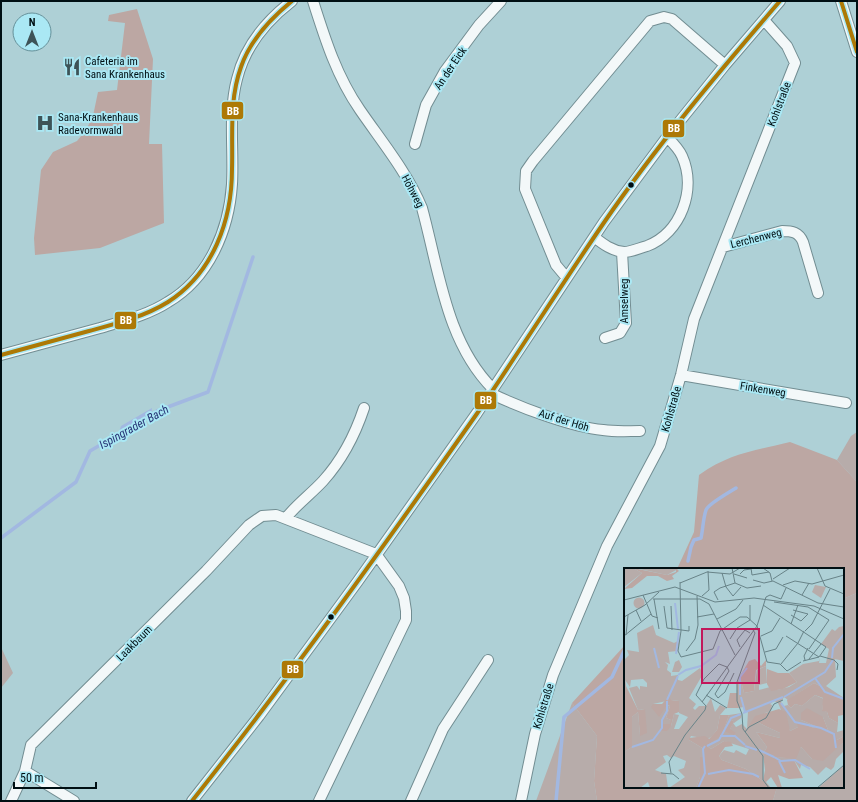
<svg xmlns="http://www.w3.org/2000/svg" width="858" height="802" font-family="'Roboto Condensed',sans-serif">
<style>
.green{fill:#b7acaa}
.forest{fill:#bca7a3}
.water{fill:#a2b8e1}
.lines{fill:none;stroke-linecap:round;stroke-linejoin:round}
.stream{stroke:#a2b8e1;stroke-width:3.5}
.street-casing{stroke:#728d92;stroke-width:12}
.street{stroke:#f3f8f9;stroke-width:10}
.bus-1-casing{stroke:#aae8f4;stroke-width:7}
.bus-1{stroke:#ad7906;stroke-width:4}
.bus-dot{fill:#000f13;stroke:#aae8f4;stroke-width:1.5}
.labels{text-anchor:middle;stroke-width:4;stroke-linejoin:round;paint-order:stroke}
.poi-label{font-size:11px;fill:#000f13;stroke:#aae8f4;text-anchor:start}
.street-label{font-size:11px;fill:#000f13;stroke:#aae8f4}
.water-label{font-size:12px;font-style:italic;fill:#273576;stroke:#aae8f4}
.inset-river{fill:none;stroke:#a2b8e1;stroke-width:2}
.inset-road{fill:none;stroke:#688388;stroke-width:1}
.view{fill:#c2185b;fill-opacity:0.15;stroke:#c2185b;stroke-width:2}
.inset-edge{fill:none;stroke:#000f13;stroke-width:2}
.line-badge{stroke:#aae8f4;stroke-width:1.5}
.badge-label{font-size:11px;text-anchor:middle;font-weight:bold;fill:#fff}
</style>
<rect width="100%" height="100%" fill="#aed0d6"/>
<path class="green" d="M857,432V482L837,460L851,436Z
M857,593V801H773L777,787H843V599Z
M1,647L13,673L1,688Z
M572,703L597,736L594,781L597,801H536Z"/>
<path class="forest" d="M137,9L153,59L149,144H162L164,223L100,248L35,255L34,238L41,170L53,152L77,141L86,130L93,116L98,92L117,90L125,23L108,21L109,15Z
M790,442L837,460L857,482V593L843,599V569H677L694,532L699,475C730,453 754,451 790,442Z
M625,645V787H777L773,801H597L594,781L597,736L572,703Z"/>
<path class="water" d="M152,408L151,417L124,432H119L121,426Z"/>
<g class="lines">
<path class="stream" d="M148,416L157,411L208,392L253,257
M1,538L76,482L90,451L126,430
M688,561L691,547L694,540L701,538C703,529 703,519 706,510C708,504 730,492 736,488
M556,801L564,717L612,677L625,649"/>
<g class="street-casing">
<path id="street" d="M313,1C325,39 337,77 360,110C382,142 407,172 422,208C439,270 446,342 493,389
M841,1L857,52
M415,144L426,105L445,71L479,25L501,1
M594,237C603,244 612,251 624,252C632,252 639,248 647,246C681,233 697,189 682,156C679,149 673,143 667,137
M723,247L782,231C792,231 799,232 803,242L818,293
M566,277L556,265L525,189L526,171L533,161L650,21L664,17L672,19L725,65
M605,338L620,333L626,323L622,252
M1,355C34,346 67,337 100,328C123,321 148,315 168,302C209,278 229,230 232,184C234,149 228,113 237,79C245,46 266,21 292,1
M681,375L846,403
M490,393C519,407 571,427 603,430C616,432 628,431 640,431
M286,518C297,504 311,494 323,481C342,460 355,435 364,408
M25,771L74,801
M11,801L25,771L31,745L206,571L249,525L262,516L276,515L376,554L399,586L404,598L406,611V620L319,801
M192,801L259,716L358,581L477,413L604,222L667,137L725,65L780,1
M411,801L443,729L488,660
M521,801L535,734L553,675L607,546L660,446L681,375L694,319L795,63L787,46L764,20"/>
</g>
<use href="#street" class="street"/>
<g class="bus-1-casing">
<path id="bus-1" d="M841,1L857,52
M1,355C30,347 59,339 89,331C115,324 144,317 168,302C213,273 232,221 232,169C233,135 229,100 241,67C250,40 270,19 292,1
M192,801C291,676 384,546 476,415C519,352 560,287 603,224C657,145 718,73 780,1"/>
</g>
<use href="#bus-1" class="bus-1"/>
</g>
<defs>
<g id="restaurant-bare" transform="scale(1.38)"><path d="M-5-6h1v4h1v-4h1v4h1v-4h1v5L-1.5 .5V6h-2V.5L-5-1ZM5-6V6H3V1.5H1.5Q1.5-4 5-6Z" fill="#3d5357" stroke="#aae8f4" stroke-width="2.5" paint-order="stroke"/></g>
<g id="hospital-bare" transform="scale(1.38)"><path d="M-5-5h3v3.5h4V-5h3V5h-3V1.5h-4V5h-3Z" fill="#3d5357" stroke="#aae8f4" stroke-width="2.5" paint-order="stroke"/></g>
</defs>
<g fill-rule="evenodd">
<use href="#restaurant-bare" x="72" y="67"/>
<use href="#hospital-bare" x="45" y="123"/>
</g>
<g class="bus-dot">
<circle cx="631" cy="185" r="3.5"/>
<circle cx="331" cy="617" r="3.5"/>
</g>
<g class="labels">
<g class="poi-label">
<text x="85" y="65">Cafeteria im<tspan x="85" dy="13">Sana Krankenhaus</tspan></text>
<text x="58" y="121">Sana-Krankenhaus<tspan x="58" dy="13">Radevormwald</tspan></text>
</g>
<g class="street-label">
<text transform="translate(450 68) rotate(-56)" y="4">An der Eick</text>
<text transform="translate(779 104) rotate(-69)" y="4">Kohlstraße</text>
<text transform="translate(413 191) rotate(62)" y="4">Höhweg</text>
<text transform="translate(756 238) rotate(-14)" y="4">Lerchenweg</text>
<text transform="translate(624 301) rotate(-90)" y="4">Amselweg</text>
<text transform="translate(763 389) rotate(9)" y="4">Finkenweg</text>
<text transform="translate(671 409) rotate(-74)" y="4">Kohlstraße</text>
<text transform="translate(564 420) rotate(17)" y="4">Auf der Höh</text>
<text transform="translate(134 643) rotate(-45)" y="4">Laakbaum</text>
<text transform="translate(543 706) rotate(-73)" y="4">Kohlstraße</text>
</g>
<g class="water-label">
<text transform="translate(134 427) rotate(-29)" y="4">Ispingrader Bach</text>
</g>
</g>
<g transform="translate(624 568)">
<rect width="220" height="220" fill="#aed0d6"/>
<path d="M0,0H9L18,5L0,19ZM11,0H52L54,1L43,7ZM191,17L202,19L197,30L188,24ZM9.5 35a5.5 5.5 0 1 1 11 0a5.5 5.5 0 1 1-11 0ZM29,57L32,67L50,75L54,73L55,76L53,83L44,84L46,96L41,94L44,97L43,102L47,105V108L54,107V112L58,113L76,100L79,106L65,130L72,136L69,140L71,142L75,138H82L87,130L91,144L96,137L102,140L96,147L93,162L88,168L84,171L67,168L65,172L80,181V189H76V209L72,220H45L61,209L54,202L60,200L62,193L50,188L47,190L43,187L39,188L42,194L31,202L42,206L44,220H26L24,214L16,220H0V184L8,179V149L14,144L16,167L21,141L14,142L5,120L13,118L16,122V118L23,119V115L19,111L7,112L6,119L1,112L0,92L5,87L3,82L15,84L13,65ZM47,132L55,133V145L64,149L55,161H50L55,147L50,146L47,158V152L42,150L46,138L29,136ZM220,58V93L211,91L212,109L202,118L220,130L200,124L198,119L190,115L164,132L160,129L157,134L160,138L164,137L167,140L171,136L178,138L191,127L200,131L198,142L203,144L205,150L214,155L213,164L220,162V168L213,172L204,162L199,149L177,152L191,158L190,160L174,154V159L166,163L154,135L150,133L146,136L148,137L147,143L141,145L133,154L156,165V170L132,164L143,179L139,186V213L122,201L98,192L95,188L100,182L110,185L112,182L122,187L125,181L100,173L87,181L83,178L98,166L105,147L118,145L117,150L110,155L108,152L106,161L109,155L112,159L118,156L123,161L124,143L121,144L119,139L115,140L113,133V117L116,108L120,125L130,123L133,102L142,98L143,115L135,117V122L146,119L147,122H153L165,119L173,114L165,105L179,96L195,93L196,89L195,95H202L205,81L197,76L208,61L211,63L215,59ZM55,92L58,99L55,104H48L51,94ZM220,174V183L212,191L210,199L207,202L202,199L194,207L186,199L177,197L176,201L170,192H154L152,189L170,190L177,179L188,191L202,189ZM220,197V220H194Z" fill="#b7acaa" fill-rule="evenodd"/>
<path d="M9,0L43,7L52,4V0L55,3L48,8L50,11L43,13L34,8H23L8,20L0,21L18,5ZM131,91L137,98L142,92V98L132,102L130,123L120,125L116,108L125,93ZM0,101L2,118L14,142L21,141L23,165L16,168L14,144L8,149V179L0,184ZM143,101L154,105H165L173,114L159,121L147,123L143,116ZM190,115L198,119L200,124L220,130V160L219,147L214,148V155L205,150L203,144L198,143L199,130L191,127L178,138L171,136L167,140L164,137L163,132ZM106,125H113L115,140H103ZM45,128L47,132L55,133V144L50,146L47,158L43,163H37L38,156H46L47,152L42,150L46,138L43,137L35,149L27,139L29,136H38ZM183,140L199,149L204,162L211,165L213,172L220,168V174L199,193L188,191L177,179L172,191L152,189L154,192H170L179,210L165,211L154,207L158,220H154L147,209L142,214L147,220H72L76,209V189H80V181L65,172V170L81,168L85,171L93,162L96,147H105L98,167L83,178L87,181L100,173L107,174L109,178L101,179L95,188L98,192L122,201L139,213L141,202L139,186L143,179L132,164L156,170V165L133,154L124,159L131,148L155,141L162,144L166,163L174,159L172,153L190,160L191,158L177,152V145ZM108,152L110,154L106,161L112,165L110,167L100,163Z" fill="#bca7a3"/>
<path class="inset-river" d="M51,35L54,61M30,80L35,100M52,86L55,64M208,90L209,80L220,66M54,107L62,102L77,98L92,87L95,78M191,110L201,124L220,131M116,127V109L123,100M117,129L121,144M160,129L201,104L209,92M43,132L54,108M157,135L171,154L197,160L210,166L212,180M119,145L159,129M96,168H111L121,177M83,178L95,172L107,150L117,146M121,178L133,182M8,179L29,172L38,160V152L43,143V133M135,182L150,189M150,189L157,193L171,192L186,201M155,193L161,205M84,206L105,202L129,206L135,209M74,220L81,205L79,181L81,178"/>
<path class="inset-road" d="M108,0L111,15L123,20L137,18M127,0L128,7L145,4M139,0L146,5L148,13M193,0L201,18L220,26M98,5L102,19L109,28L117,19M110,6L123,10M116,6L120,2L127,1M149,11L166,0M129,12L140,15L149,13M149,13L194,35L220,39M56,14L57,63L54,83L57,89L89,81L96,63L116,49H123L133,58M56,15L83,4L106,6L116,0M159,17L171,13L188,16L220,7M19,27L28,48L34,50M178,27L185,15M78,28L85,22L84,3M29,31H76L85,36L111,87M30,31L35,61M0,32L51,19L91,34L130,30L190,38L220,51M94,32L90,24L96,20L111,15M150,34L184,39L205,52L185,81M139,37L202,79L195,89L179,93M40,38L43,60L65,63V58M47,38L48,62M12,42L17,53M167,47L177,53L184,46L169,42M0,49L21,37L35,24M73,49L90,46M93,51L112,41L119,32M167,56L174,37M133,58L143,94L156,96M129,62L131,65L113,114V133L118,146L119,161L139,188V212L145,220M181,63L188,56L206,21M2,67L4,47M0,68L27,46M137,68L148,63L156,50M162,68L195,89M106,71L113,60L126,52V37M116,79L113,72L121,62L126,65M62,83L71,71L74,57L73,28M141,84L152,81L159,69M196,88L210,92L214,96L213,102M185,91L197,76M181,92L180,88L184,80M156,96L163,103L177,94M157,96L174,75L180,63M82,127L103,140M78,134L133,58L142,29L146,27L157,31L162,20M121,164L125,159L142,150L150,136L159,132M37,205L49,206L55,211M47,205L45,194L61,167L81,142L82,138L72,127L80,111L95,96L103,99L105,103L91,126L94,130L101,124L110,105M193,220L220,197"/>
<path class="view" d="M78,61H135V115H78Z"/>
<rect width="220" height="220" class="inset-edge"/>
</g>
<g class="line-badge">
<rect x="221" y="101" width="23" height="19" rx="4" fill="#ad7906"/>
<rect x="662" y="119" width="23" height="19" rx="4" fill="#ad7906"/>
<rect x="114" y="311" width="23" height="19" rx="4" fill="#ad7906"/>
<rect x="474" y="391" width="23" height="19" rx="4" fill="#ad7906"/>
<rect x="281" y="660" width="23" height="19" rx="4" fill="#ad7906"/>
</g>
<g class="badge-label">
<text x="233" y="115">BB</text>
<text x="674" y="132">BB</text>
<text x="126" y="324">BB</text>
<text x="486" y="404">BB</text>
<text x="293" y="673">BB</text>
</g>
<rect width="858" height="802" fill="none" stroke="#000f13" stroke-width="4"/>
<g transform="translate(32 32)"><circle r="19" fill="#aae8f4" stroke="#66919a"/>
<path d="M0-3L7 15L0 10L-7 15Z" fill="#3d5357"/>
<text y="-6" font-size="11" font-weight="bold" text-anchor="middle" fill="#000f13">N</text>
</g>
<path d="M14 782v6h82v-6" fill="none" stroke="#000f13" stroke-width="2"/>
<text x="20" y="782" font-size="12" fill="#000f13" stroke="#aae8f4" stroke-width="3" paint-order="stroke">50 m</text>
</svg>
